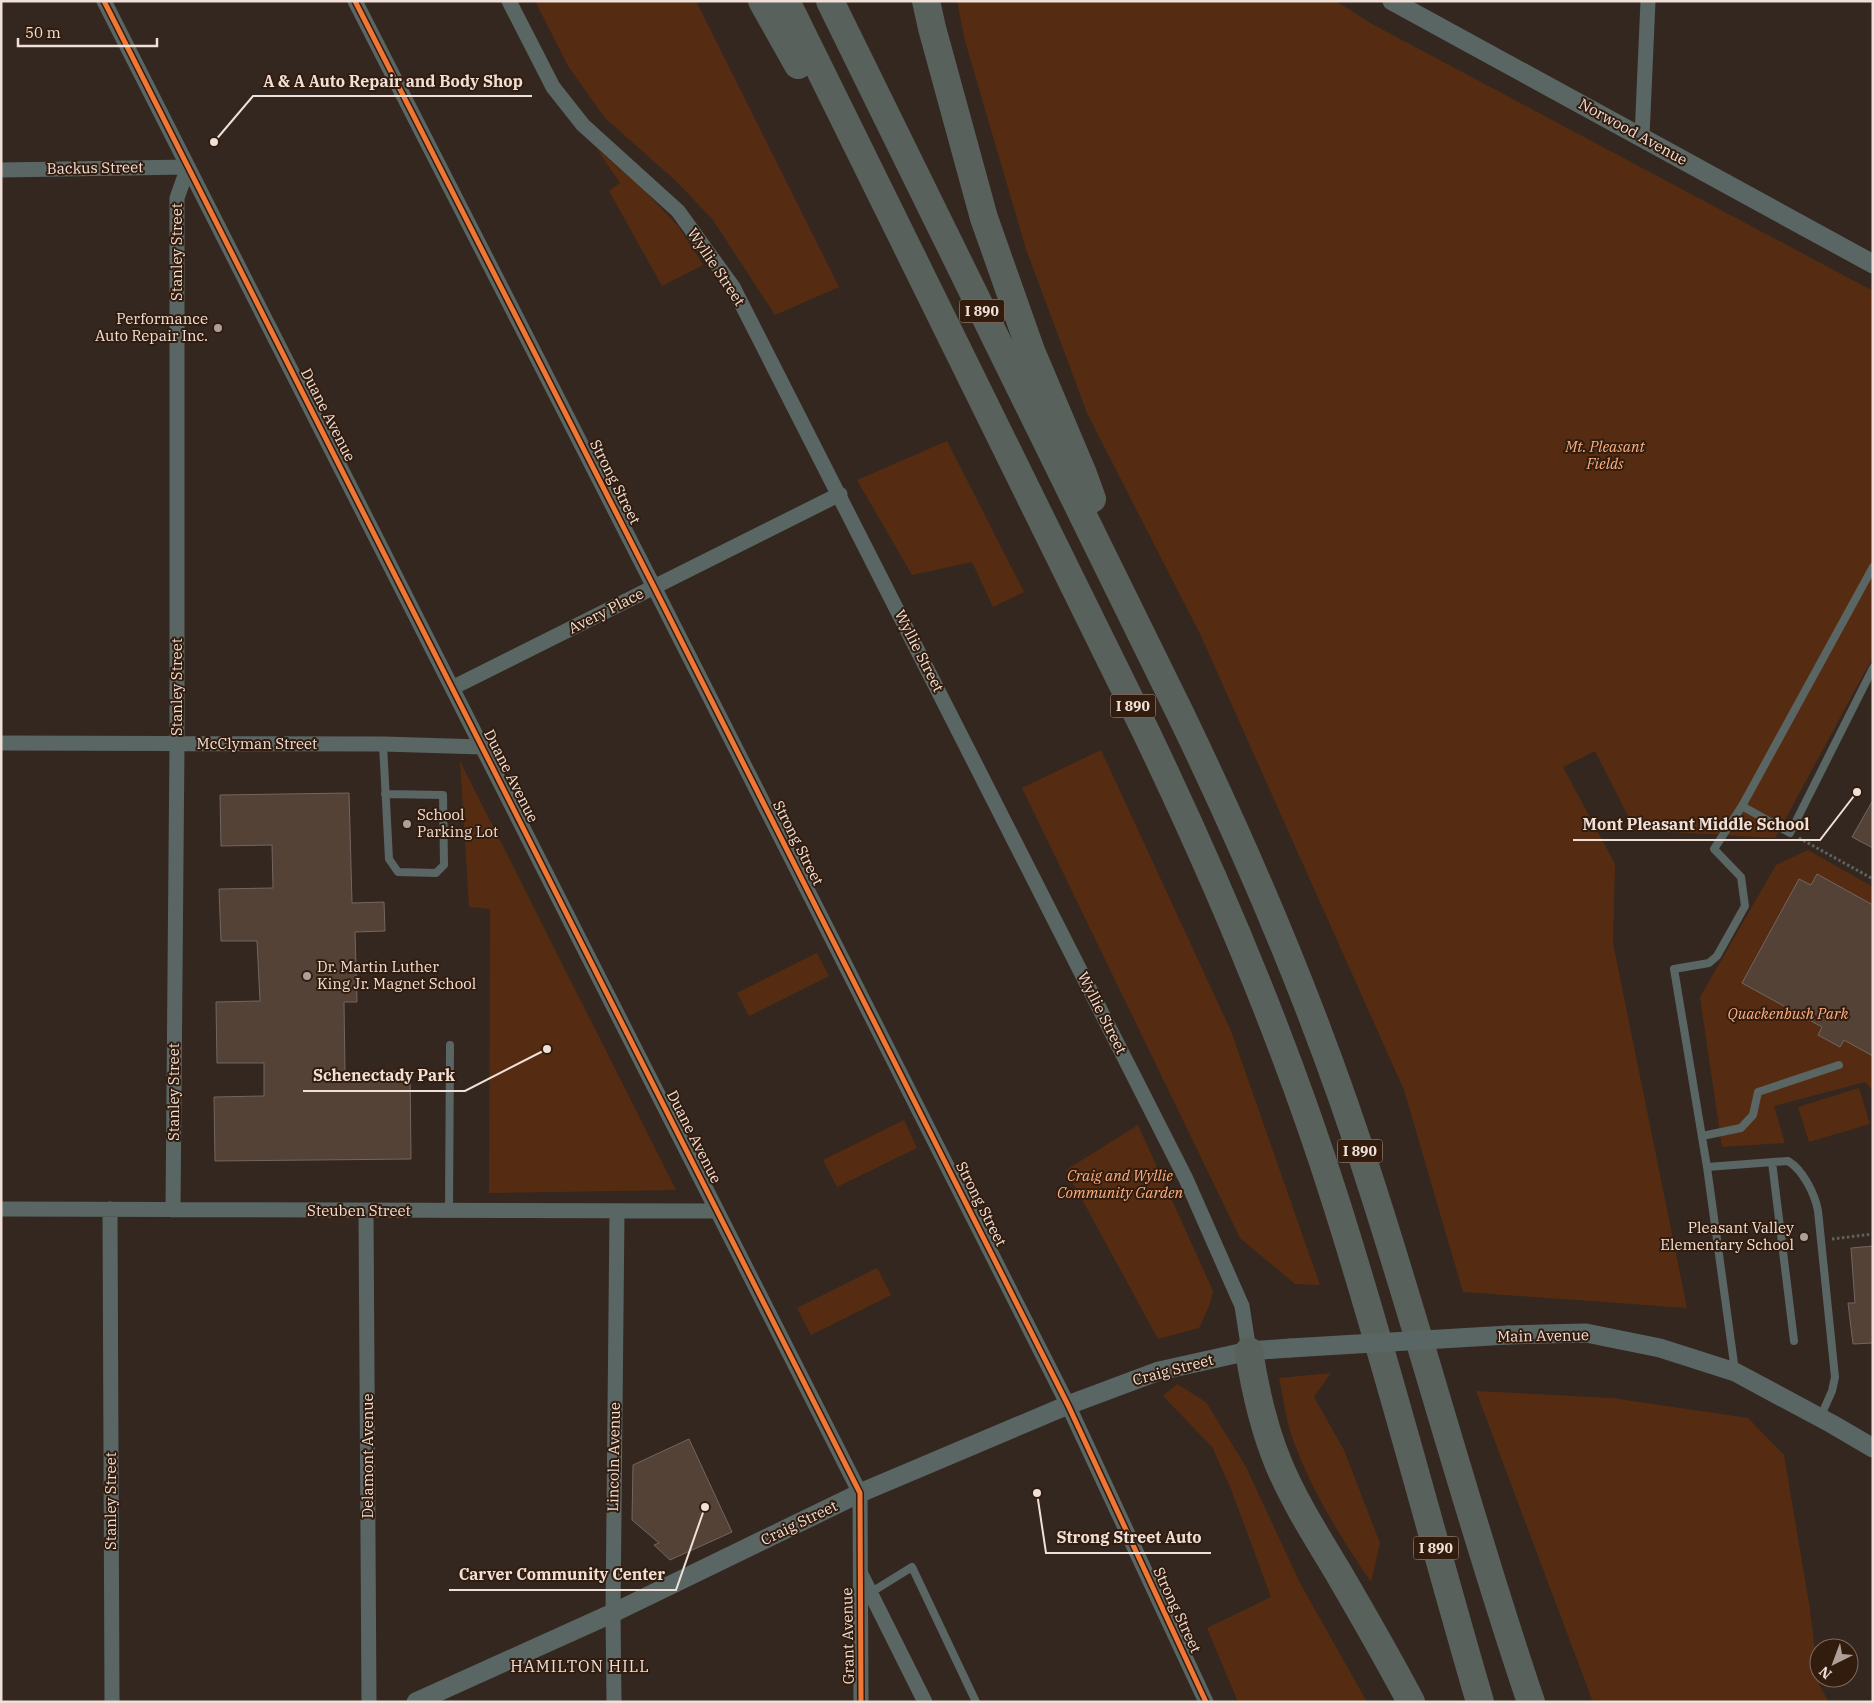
<svg xmlns="http://www.w3.org/2000/svg" width="1874" height="1703" font-family="'IBM Plex Serif',serif">
<style>
.green{fill:#552c11}
.building{fill:#544236;stroke:#726660}
.lines{fill:none;stroke-linecap:round;stroke-linejoin:round}
.path{stroke:#5f6260;stroke-width:3;stroke-dasharray:2.5 2.5;stroke-linecap:butt}
.service{stroke:#5a6664;stroke-width:8}
.minor{stroke:#5a6664;stroke-width:15}
.tertiary{stroke:#5a6664;stroke-width:19}
.motorway{stroke:#59615c;stroke-width:28}
.tertiary-bridge{stroke:#5a6664;stroke-width:19}
.cycleway-casing{stroke:#321c0e;stroke-width:8}
.cycleway{stroke:#f07635;stroke-width:5}
.poi-dot{fill:#ae9f98;stroke:#321c0e;stroke-width:2}
.labels{text-anchor:middle;stroke-width:4;stroke-linejoin:round;paint-order:stroke}
.shield{fill:#321c0e;stroke:#b7a59b;stroke-width:1}
.shield-label{font-size:14px;font-weight:bold;fill:#f0e0d8}
.street-label{font-size:15px;fill:#f0e0d8;stroke:#321c0e}
.poi-label{font-size:15px;fill:#f0e0d8;stroke:#321c0e;text-anchor:end}
.park-label{font-size:15px;font-style:italic;fill:#fdaf82;stroke:#321c0e}
.neighbourhood-label{font-size:16px;letter-spacing:1px;fill:#f0e0d8;stroke:#321c0e}
.leader{fill:none;stroke:#f0e0d8;stroke-width:2}
.callout-dot{fill:#f0e0d8;stroke:#321c0e;stroke-width:2}
.callout-label{font-size:16px;text-anchor:middle;font-weight:bold;fill:#f0e0d8;stroke:#321c0e;stroke-width:4;stroke-linejoin:round;paint-order:stroke}
</style>
<rect width="100%" height="100%" fill="#342720"/>
<path class="green" d="M535,1H696L839,287L775,315L713,220L677,182L605,118L568,66Z
M957,1H1336L1372,24L1873,291V657L1775,838L1635,830L1595,751L1563,767L1615,864L1613,943L1687,1308L1463,1292L1404,1090L1201,636L1087,413L1026,249L965,41Z
M596,148L644,190L679,227L703,265L662,286L609,191L620,183Z
M947,441L1024,592L993,607L972,562L912,575L857,480Z
M1101,750L1231,1031L1320,1285L1295,1284L1240,1238L1022,788Z
M460,761L676,1190L489,1193L490,909L469,907Z
M1808,850L1873,887V1090L1865,1082L1774,1106L1785,1143L1722,1147L1700,997L1776,865Z
M817,953L829,976L749,1016L737,993Z
M1859,1088L1870,1124L1809,1142L1798,1107Z
M904,1120L917,1148L837,1187L823,1160Z
M1138,1125L1213,1291L1210,1304L1199,1328L1158,1339L1066,1170Z
M877,1268L891,1295L811,1335L797,1308Z
M1331,1373L1314,1397L1344,1450L1380,1543L1371,1582C1339,1535 1308,1485 1290,1431C1285,1414 1283,1396 1279,1378Z
M1177,1384L1206,1402L1246,1467L1300,1583L1367,1702H1238L1207,1628L1271,1597L1231,1489L1212,1447L1163,1396Z
M1476,1391L1612,1398L1748,1418L1784,1455L1810,1609L1819,1685L1829,1702H1593Z"/>
<path class="building" d="M349,793L352,903L384,902L385,931L355,932L357,1002H344L345,1072L410,1071L411,1159L215,1161L214,1097L264,1096V1063H217L216,1002L260,1001L257,941H221L219,889L273,888L272,845L221,846L220,795Z
M1873,800V848L1852,837Z
M1817,874L1873,905V1056L1844,1040L1840,1047L1818,1035L1822,1027L1742,983L1799,879L1811,885Z
M1873,1246V1343L1853,1344L1848,1303H1855L1851,1248Z
M689,1439L732,1532L670,1560L654,1545L659,1543L632,1520L633,1465Z"/>
<g class="lines">
<path class="path" d="M1799,838L1873,879
M1832,1239L1873,1234"/>
<path class="service" d="M383,744L389,859L398,872L436,873L444,865L443,795L385,794
M1742,806L1873,567
M1702,1136L1741,1128L1753,1115L1758,1092L1839,1065
M1772,1162L1794,1341
M1707,1167L1788,1161C1803,1170 1815,1194 1818,1211L1835,1377L1832,1391L1820,1418
M449,1211L450,1045
M1735,1371L1707,1167L1674,969L1709,963L1717,956L1745,906L1741,877L1714,849L1742,806L1790,833L1873,668
M870,1593L912,1567L976,1702"/>
<path class="minor" d="M104,1L860,1493L861,1702
M355,1L654,587L1068,1405L1206,1702
M509,1L553,87L583,125L678,211L733,287L1186,1179L1242,1306L1249,1351
M1642,137L1648,1
M1,170L188,167L177,198V743L173,1210
M452,688L840,494
M1,743L383,744L482,747
M1,1209L717,1211
M110,1209L112,1702
M366,1211L369,1702
M861,1574L925,1702
M614,1702L613,1613L617,1212"/>
<path class="tertiary" d="M1392,1L1873,264
M1508,1335L1586,1333L1660,1348L1735,1372L1832,1424L1873,1448
M416,1702L613,1613L860,1493L1068,1405L1159,1371L1249,1351L1290,1348"/>
<path class="motorway" d="M762,1L798,65
M786,1L1145,730C1218,882 1284,1038 1335,1199C1388,1365 1431,1535 1480,1702
M830,1L1180,713C1254,866 1321,1025 1372,1187C1427,1358 1473,1532 1531,1702
M926,1L932,28L984,218L1031,351L1083,474L1092,499
M1249,1351C1255,1390 1264,1429 1279,1465C1295,1503 1317,1537 1338,1572C1363,1615 1388,1658 1411,1702"/>
<path class="tertiary-bridge" d="M1290,1348L1508,1335"/>
<g class="cycleway-casing">
<path id="cycleway" d="M104,1L860,1493L861,1702
M355,1L654,587L1068,1405L1206,1702"/>
</g>
<use href="#cycleway" class="cycleway"/>
</g>
<g class="poi-dot">
<circle cx="218" cy="328" r="5"/>
<circle cx="407" cy="824" r="5"/>
<circle cx="307" cy="976" r="5"/>
<circle cx="1804" cy="1237" r="5"/>
</g>
<g class="labels">
<g class="shield">
<rect x="959.5" y="299.5" width="45" height="23" rx="4"/>
<rect x="1110.5" y="694.5" width="45" height="23" rx="4"/>
<rect x="1337.5" y="1139.5" width="45" height="23" rx="4"/>
<rect x="1413.5" y="1536.5" width="45" height="23" rx="4"/>
</g>
<g class="shield-label">
<text x="982" y="316">I 890</text>
<text x="1133" y="711">I 890</text>
<text x="1360" y="1156">I 890</text>
<text x="1436" y="1553">I 890</text>
</g>
<g class="street-label">
<text transform="translate(1633 132) rotate(29)" y="5">Norwood Avenue</text>
<text transform="translate(95 168) rotate(-1)" y="5">Backus Street</text>
<text transform="translate(177 252) rotate(-90)" y="5">Stanley Street</text>
<text transform="translate(716 267) rotate(56)" y="5">Wyllie Street</text>
<text transform="translate(328 415) rotate(63)" y="5">Duane Avenue</text>
<text transform="translate(615 482) rotate(63)" y="5">Strong Street</text>
<text transform="translate(606 611) rotate(-27)" y="5">Avery Place</text>
<text transform="translate(919 651) rotate(63)" y="5">Wyllie Street</text>
<text transform="translate(177 687) rotate(-90)" y="5">Stanley Street</text>
<text x="257" y="749">McClyman Street</text>
<text transform="translate(511 776) rotate(63)" y="5">Duane Avenue</text>
<text transform="translate(798 843) rotate(63)" y="5">Strong Street</text>
<text transform="translate(1102 1013) rotate(63)" y="5">Wyllie Street</text>
<text transform="translate(174 1092) rotate(-90)" y="5">Stanley Street</text>
<text transform="translate(694 1137) rotate(63)" y="5">Duane Avenue</text>
<text transform="translate(981 1204) rotate(63)" y="5">Strong Street</text>
<text x="359" y="1216">Steuben Street</text>
<text transform="translate(1543 1336) rotate(-1)" y="5">Main Avenue</text>
<text transform="translate(1173 1370) rotate(-15)" y="5">Craig Street</text>
<text transform="translate(368 1456) rotate(-90)" y="5">Delamont Avenue</text>
<text transform="translate(614 1457) rotate(-89)" y="5">Lincoln Avenue</text>
<text transform="translate(111 1501) rotate(-90)" y="5">Stanley Street</text>
<text transform="translate(799 1523) rotate(-26)" y="5">Craig Street</text>
<text transform="translate(1177 1610) rotate(65)" y="5">Strong Street</text>
<text transform="translate(848 1636) rotate(-91)" y="5">Grant Avenue</text>
</g>
<g class="poi-label">
<text x="208" y="324">Performance<tspan x="208" dy="17">Auto Repair Inc.</tspan></text>
<text x="417" y="820" text-anchor="start">School<tspan x="417" dy="17">Parking Lot</tspan></text>
<text x="317" y="972" text-anchor="start">Dr. Martin Luther<tspan x="317" dy="17">King Jr. Magnet School</tspan></text>
<text x="1794" y="1233">Pleasant Valley<tspan x="1794" dy="17">Elementary School</tspan></text>
</g>
<g class="park-label">
<text x="1605" y="452">Mt. Pleasant<tspan x="1605" dy="17">Fields</tspan></text>
<text x="1788" y="1019">Quackenbush Park</text>
<text x="1120" y="1181">Craig and Wyllie<tspan x="1120" dy="17">Community Garden</tspan></text>
</g>
<g class="neighbourhood-label">
<text x="580" y="1672">HAMILTON HILL</text>
</g>
</g>
<path class="leader" d="M214 142L253 96H532M1857 792L1820 840H1573M547 1049L465 1091H303M1037 1493L1046 1553H1211M705 1507L676 1590H449"/>
<g class="callout-dot">
<circle cx="214" cy="142" r="5"/>
<circle cx="1857" cy="792" r="5"/>
<circle cx="547" cy="1049" r="5"/>
<circle cx="1037" cy="1493" r="5"/>
<circle cx="705" cy="1507" r="5"/>
</g>
<g class="callout-label">
<text x="393" y="87">A &amp; A Auto Repair and Body Shop</text>
<text x="1696" y="830">Mont Pleasant Middle School</text>
<text x="384" y="1081">Schenectady Park</text>
<text x="1129" y="1543">Strong Street Auto</text>
<text x="562" y="1580">Carver Community Center</text>
</g>
<rect width="1874" height="1703" fill="none" stroke="#f0e0d8" stroke-width="5"/>
<g transform="translate(1834 1663) rotate(222)"><circle r="24" fill="#321c0e" stroke="#7e6a5f"/>
<path d="M0-4L9 19L0 12L-9 19Z" fill="#ae9f98"/>
<text y="-8" font-size="14" font-weight="bold" text-anchor="middle" fill="#f0e0d8">N</text>
</g>
<path d="M18 38v8h139v-8" fill="none" stroke="#f0e0d8" stroke-width="2.5"/>
<text x="25" y="38" font-size="15" fill="#f0e0d8" stroke="#321c0e" stroke-width="4" paint-order="stroke">50 m</text>
</svg>
